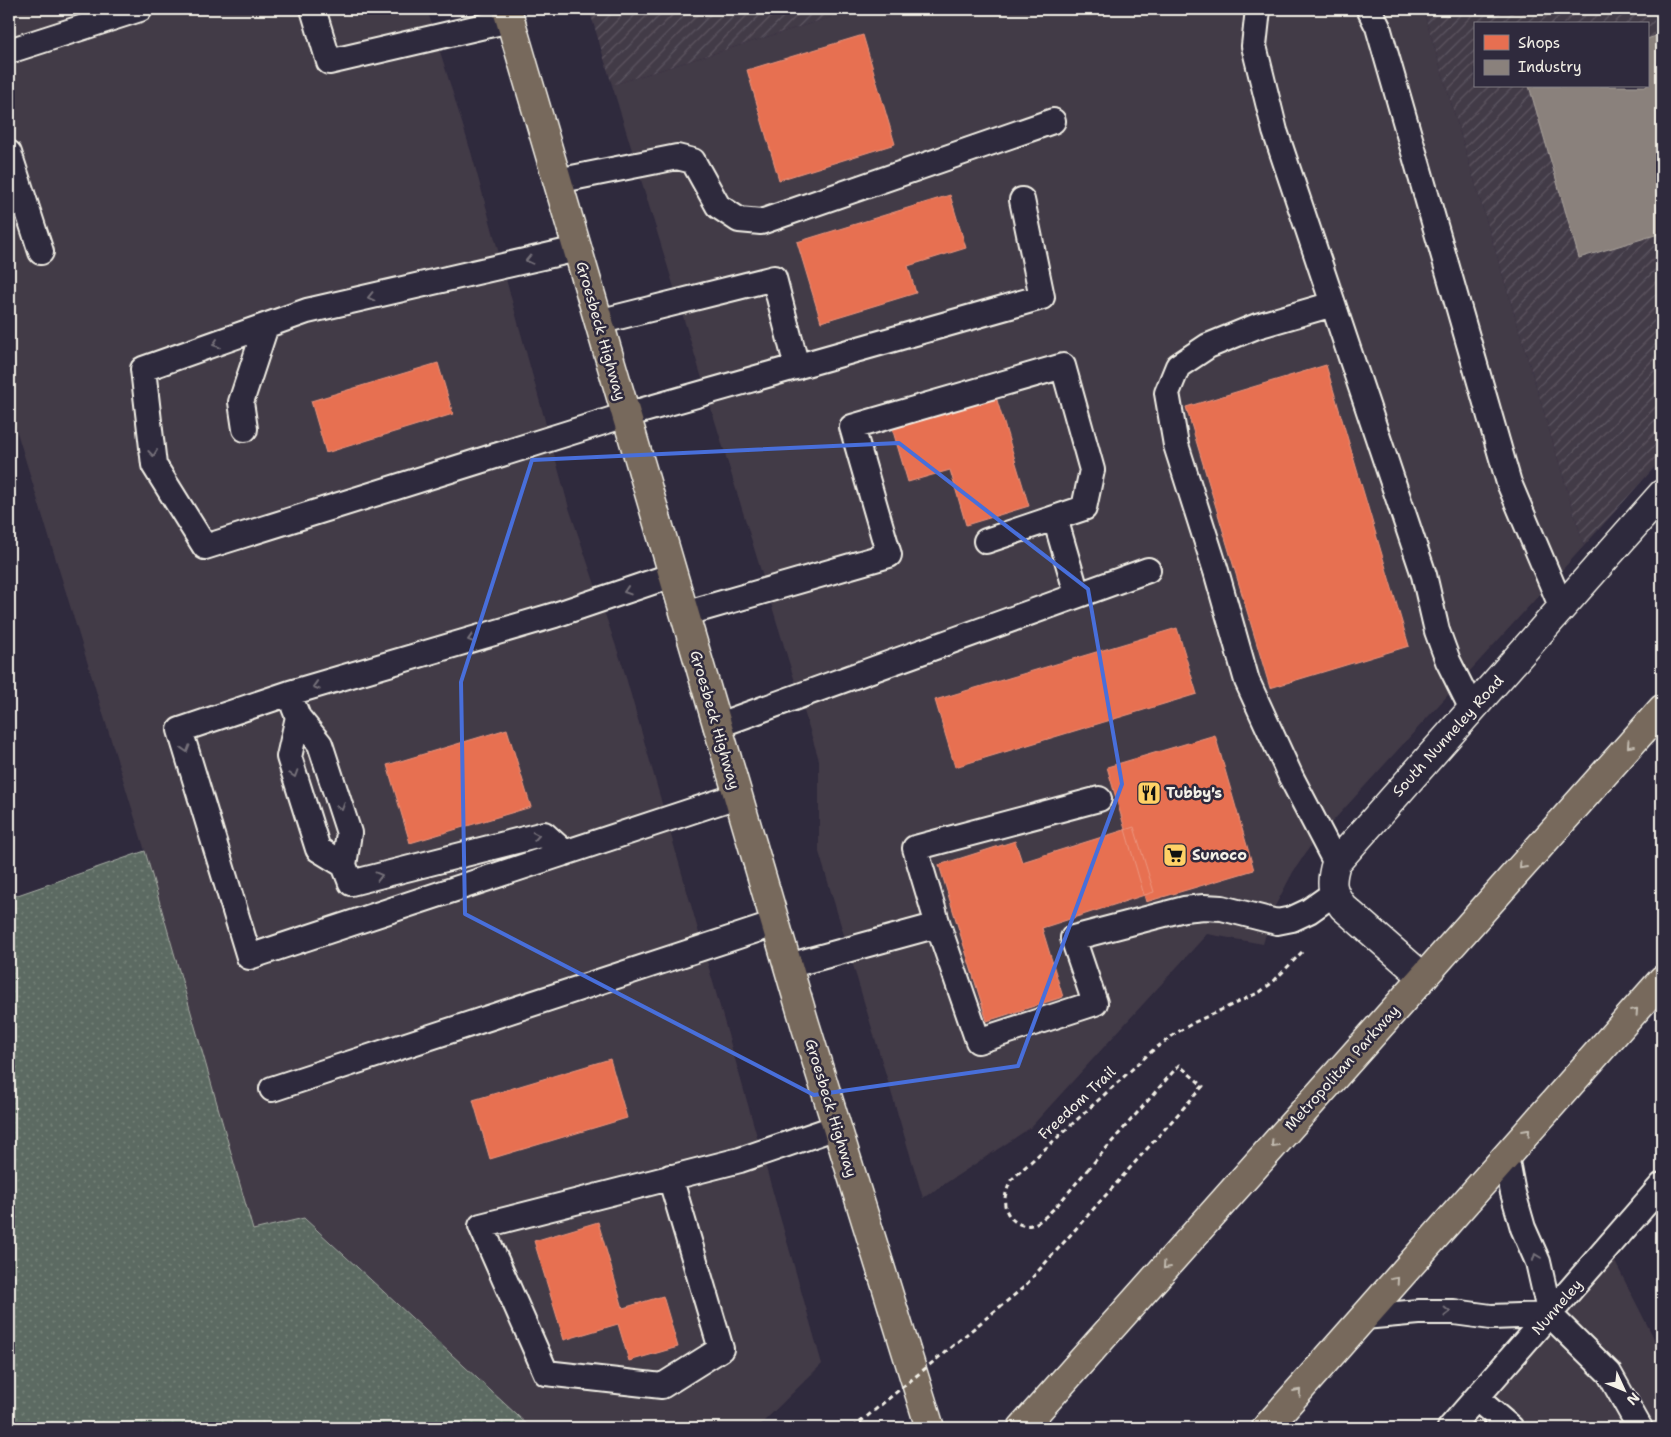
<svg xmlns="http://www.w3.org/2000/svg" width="1671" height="1437" font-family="'Shantell Sans',sans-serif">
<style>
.built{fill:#423a47}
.industrial{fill:url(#industrial-furrows);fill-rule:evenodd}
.grass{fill:url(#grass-dots);stroke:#a8aea5}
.shops{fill:#e76f51;stroke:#eb967e}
.industry{fill:#8a817c;stroke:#aaa39c}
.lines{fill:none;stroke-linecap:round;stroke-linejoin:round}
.service-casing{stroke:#f4f1e8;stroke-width:28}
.minor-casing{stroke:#f4f1e8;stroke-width:31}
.primary-casing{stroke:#f4f1e8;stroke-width:31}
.path{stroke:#f4f1e8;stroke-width:3;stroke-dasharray:5 4;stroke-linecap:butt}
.service{stroke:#2f2a3d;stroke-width:24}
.minor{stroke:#2f2a3d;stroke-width:28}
.primary{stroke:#77695c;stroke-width:28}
.path-bridge{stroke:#f4f1e8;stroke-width:3;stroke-dasharray:5 4;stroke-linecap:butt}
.oneway{stroke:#747079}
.oneway2{stroke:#c2bbb0}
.marked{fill:none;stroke:#486fdb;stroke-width:4;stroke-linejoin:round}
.labels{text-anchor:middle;stroke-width:5;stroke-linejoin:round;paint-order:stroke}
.street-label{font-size:15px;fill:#f4f1e8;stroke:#2f2a3d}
.poi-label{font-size:15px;font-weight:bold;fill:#f4f1e8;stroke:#2f2a3d;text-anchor:start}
</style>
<defs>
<pattern id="industrial-furrows" width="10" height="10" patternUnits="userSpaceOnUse" patternTransform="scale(1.25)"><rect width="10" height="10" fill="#423a47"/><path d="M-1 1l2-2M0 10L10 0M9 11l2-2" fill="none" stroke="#5e5762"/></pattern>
<pattern id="grass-dots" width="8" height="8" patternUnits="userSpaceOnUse" patternTransform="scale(1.25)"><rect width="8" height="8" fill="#5c6b62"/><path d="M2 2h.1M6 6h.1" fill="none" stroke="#748178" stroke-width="1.8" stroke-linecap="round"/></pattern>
</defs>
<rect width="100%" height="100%" fill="#2f2a3d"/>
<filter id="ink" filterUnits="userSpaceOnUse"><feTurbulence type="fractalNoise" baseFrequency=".02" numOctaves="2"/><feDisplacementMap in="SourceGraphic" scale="10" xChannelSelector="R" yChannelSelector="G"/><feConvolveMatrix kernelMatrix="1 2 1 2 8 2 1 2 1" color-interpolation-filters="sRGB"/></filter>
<g filter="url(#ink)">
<path class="built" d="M9,9H427L471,152L569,508L623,667L822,1364L757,1428H531L305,1218L253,1231L145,851L9,406Z
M857,9H1423L1584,546L1311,845L1293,872L1274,908L1263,944L1207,934L1030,1128L923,1198L819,852V760L612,85Z
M1608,1248L1662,1354V1428H1436Z"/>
<path class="industrial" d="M589,9H857L612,85Z
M1423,9H1662V459L1584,546ZM1475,24H1647V86H1475Z"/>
<path class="grass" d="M145,851L253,1230L304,1218L531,1428H9V898Z"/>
<path class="shops" d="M863,35L895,144L779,180L747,70Z
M950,195L966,248L908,266L916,293L821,322L797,242Z
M438,363L453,414L326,453L311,401Z
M1326,365L1409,646L1270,688L1186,407Z
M996,397L1029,506L966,525L950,470L908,482L892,428Z
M1177,628L1197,694L955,767L935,700Z
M507,729L531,807L410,843L387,765Z
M1215,735L1254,870L1146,902L1107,767Z
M1134,827L1154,892L1042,928L1063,997L987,1021L939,865L1015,841L1022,862Z
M610,1059L627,1118L490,1159L473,1100Z
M598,1222L623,1308L663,1296L678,1347L629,1361L618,1324L564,1340L534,1241Z"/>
<path class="industry" d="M1662,34V233L1579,258L1529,86H1647V39Z"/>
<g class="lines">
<g class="service-casing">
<path id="service" d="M313,9L329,62L510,20
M1258,9L1254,46L1275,131L1424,575L1437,631L1448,661L1472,709
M1369,9L1378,27L1509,483L1562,608
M9,51L140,9
M9,153L41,252
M557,181L677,157L693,161L718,206L739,220L761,222L1053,121
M577,249L307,311L143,369L154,465L205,547L626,415L1042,297L1022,200
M1333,304L1257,326L1208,346L1178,366L1167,393L1176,445L1216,571L1247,681L1291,777L1336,863
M598,322L774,278L797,367
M245,429L241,402L266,326
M1055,518L1077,594
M673,575L555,615L290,693L180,730L249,957L737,796
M684,614L889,555L852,427L1063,366L1092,470L1084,508L986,541
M294,707L298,717L289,757L318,849L344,865
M298,717L320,744L349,833L344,865L351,883L544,834L565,853
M716,726L1148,570
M938,925L915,848L1099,799
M788,966L938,925L978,1041L1095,1003L1073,938L1184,909L1204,907L1222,908L1277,922L1292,919L1309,911L1333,894
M272,1089L775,924
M670,1177L721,1349L662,1386L546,1373L481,1226L740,1160L837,1127
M1550,1315L1609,1373L1640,1428
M1364,1317L1419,1312H1454L1491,1317L1550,1315L1538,1262L1523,1228L1513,1193L1506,1156
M1476,1398L1511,1428
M1450,1428L1662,1185"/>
</g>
<g class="minor-casing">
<path id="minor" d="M1423,977L1343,907C1331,890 1330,883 1336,863L1662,494"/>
</g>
<g class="primary-casing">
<path id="primary" d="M507,9L805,1024L930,1428
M1022,1428L1662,709
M1266,1428L1662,980"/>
</g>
<path class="path" d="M1089,1168C1077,1181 1049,1219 1034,1224C1025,1228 1016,1224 1010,1217C1001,1204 1005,1194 1011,1180L1152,1051L1176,1033L1195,1022L1260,992L1273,982L1302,952"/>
<use href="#service" class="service"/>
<use href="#minor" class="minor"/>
<use href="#primary" class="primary"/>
<path class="path-bridge" d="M853,1428L1024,1287L1203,1086L1179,1065L1089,1168"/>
</g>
<defs><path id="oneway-chevron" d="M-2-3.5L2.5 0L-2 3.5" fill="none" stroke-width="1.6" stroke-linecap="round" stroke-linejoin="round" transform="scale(1.25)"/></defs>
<g class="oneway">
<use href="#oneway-chevron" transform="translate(529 260) rotate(167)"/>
<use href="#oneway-chevron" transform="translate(371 297) rotate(167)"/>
<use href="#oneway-chevron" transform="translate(216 344) rotate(161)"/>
<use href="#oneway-chevron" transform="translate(153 453) rotate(83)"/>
<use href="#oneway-chevron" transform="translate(627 591) rotate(162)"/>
<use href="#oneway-chevron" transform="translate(471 639) rotate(163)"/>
<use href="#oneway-chevron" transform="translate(316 686) rotate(163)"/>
<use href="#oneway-chevron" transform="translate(186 749) rotate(73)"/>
<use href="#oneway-chevron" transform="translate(294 774) rotate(72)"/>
<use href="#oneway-chevron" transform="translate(341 807) rotate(72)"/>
<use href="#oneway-chevron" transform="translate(536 836) rotate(-10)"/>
<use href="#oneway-chevron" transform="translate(379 876) rotate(-15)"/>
<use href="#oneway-chevron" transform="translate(1536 1257) rotate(-111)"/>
<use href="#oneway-chevron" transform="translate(1447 1312) rotate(1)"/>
</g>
<g class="oneway2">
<use href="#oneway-chevron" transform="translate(1630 745) rotate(132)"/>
<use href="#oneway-chevron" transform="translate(1522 866) rotate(132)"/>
<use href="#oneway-chevron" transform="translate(1635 1011) rotate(-48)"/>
<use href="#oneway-chevron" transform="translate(1527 1132) rotate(-48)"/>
<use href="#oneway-chevron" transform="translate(1274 1144) rotate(132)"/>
<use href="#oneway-chevron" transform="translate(1166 1266) rotate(132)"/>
<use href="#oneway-chevron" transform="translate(1396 1280) rotate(-49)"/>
<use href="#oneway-chevron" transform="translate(1298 1392) rotate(-49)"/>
</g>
</g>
<path class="marked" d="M899,443L1088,589L1122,784L1018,1066L814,1095L465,914L461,682L532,460Z"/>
<defs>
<g id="restaurant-square" transform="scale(1.25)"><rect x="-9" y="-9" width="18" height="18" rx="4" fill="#ffd166" stroke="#2f2a3d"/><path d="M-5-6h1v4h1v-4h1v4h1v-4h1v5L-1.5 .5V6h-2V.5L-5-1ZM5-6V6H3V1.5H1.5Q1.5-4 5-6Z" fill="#111"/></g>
<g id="supermarket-square" transform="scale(1.25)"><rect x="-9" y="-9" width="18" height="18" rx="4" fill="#ffd166" stroke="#2f2a3d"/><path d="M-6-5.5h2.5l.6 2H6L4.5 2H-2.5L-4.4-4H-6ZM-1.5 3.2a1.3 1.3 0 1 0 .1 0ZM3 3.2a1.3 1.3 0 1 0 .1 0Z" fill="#111"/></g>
</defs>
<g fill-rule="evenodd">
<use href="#restaurant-square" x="1149" y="793"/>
<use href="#supermarket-square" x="1175" y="855"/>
</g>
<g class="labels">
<g class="street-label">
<text transform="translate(601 331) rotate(74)" y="5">Groesbeck Highway</text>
<text transform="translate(715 720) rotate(74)" y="5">Groesbeck Highway</text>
<text transform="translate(1448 736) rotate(-48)" y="5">South Nunneley Road</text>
<text transform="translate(1342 1068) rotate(-48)" y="5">Metropolitan Parkway</text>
<text transform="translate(1077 1103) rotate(-43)" y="5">Freedom Trail</text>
<text transform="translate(831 1108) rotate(73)" y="5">Groesbeck Highway</text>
<text transform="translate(1557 1307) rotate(-49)" y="5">Nunneley</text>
</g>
<g class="poi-label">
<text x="1166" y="798">Tubby's</text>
<text x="1192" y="860">Sunoco</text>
</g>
</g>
<rect width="1671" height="1437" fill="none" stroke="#2f2a3d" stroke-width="30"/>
<rect x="15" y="15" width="1641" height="1407" fill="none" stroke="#f4f1e8" stroke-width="2" filter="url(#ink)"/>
<rect x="1474" y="22" width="175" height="65" fill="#2f2a3d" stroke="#7e7a81"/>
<rect x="1484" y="35" width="25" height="15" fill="#e76f51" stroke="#7e7a81"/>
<text x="1518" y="48" font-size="15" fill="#f4f1e8">Shops</text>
<rect x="1484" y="60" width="25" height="15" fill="#8a817c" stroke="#7e7a81"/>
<text x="1518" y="72" font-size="15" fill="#f4f1e8">Industry</text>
<g transform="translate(1624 1390) rotate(134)" stroke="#2f2a3d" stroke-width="4" paint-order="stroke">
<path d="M0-4L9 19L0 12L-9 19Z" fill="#f4f1e8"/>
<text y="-8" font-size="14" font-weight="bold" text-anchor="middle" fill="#f4f1e8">N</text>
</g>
</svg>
